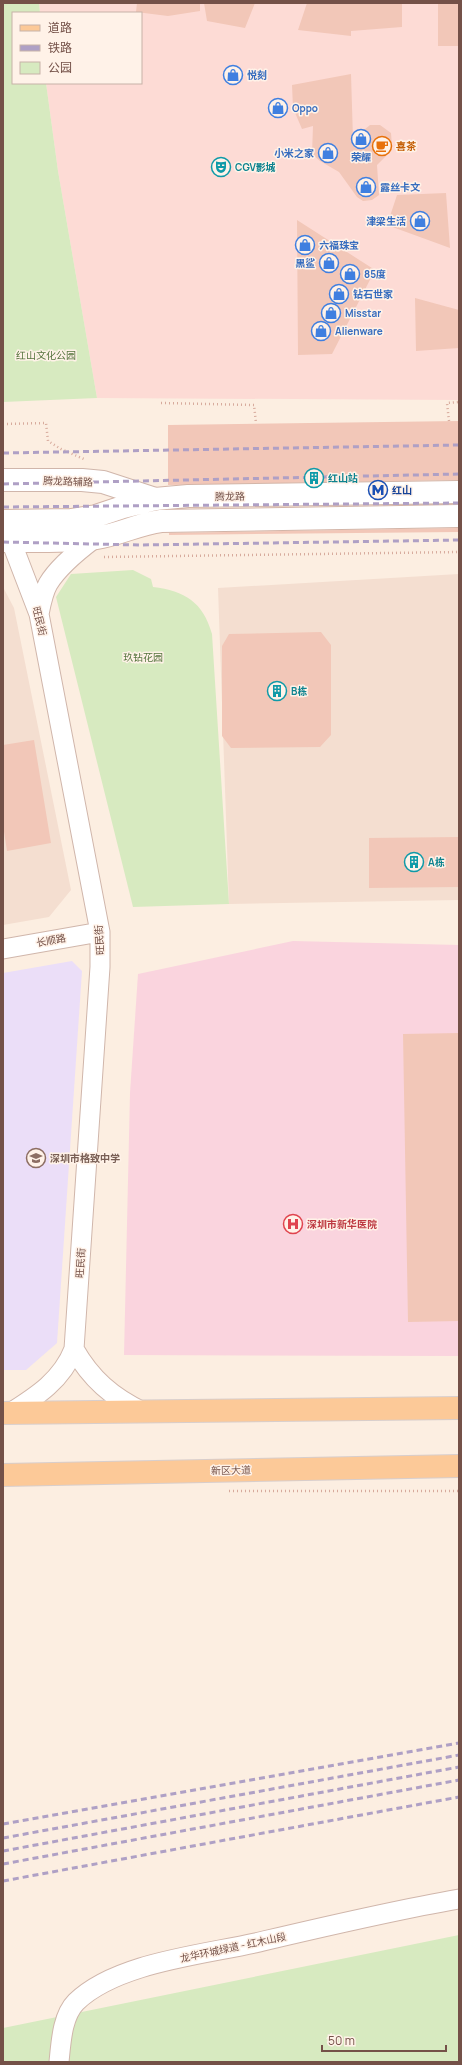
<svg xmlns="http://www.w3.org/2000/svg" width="462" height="2065" font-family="Manrope,'Noto Sans SC',sans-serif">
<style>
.residential{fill:#f4ded0}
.commercial{fill:#fddbd5}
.education{fill:#ebdef8}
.medical{fill:#fad4de}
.green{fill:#d7eac0}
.building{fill:#f2c7b8}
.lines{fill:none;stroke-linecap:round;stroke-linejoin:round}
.minor-casing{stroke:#d0b6ab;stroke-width:21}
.tertiary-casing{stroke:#d0b6ab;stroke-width:24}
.secondary-casing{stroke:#d3b5a8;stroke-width:24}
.primary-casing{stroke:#d8cecc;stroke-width:24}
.path{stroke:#d7aa9c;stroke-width:2.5;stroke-dasharray:1 3;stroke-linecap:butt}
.minor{stroke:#fff;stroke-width:19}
.tertiary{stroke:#fff;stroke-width:22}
.secondary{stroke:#fff;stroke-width:22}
.primary{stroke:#fcc998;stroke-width:22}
.rail{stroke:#afa0c5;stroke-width:3;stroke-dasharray:6 4;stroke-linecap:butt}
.labels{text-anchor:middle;stroke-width:3;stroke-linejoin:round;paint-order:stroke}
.shop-label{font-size:10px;font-weight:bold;fill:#366cbe;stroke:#fff2e8;text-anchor:start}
.food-label{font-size:10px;font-weight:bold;fill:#c56008;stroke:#fff2e8;text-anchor:start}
.culture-label{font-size:10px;font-weight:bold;fill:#0d838f;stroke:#fff2e8;text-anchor:start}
.park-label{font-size:10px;fill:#55743d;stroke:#fff2e8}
.street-label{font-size:10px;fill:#745148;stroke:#fff2e8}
.transit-label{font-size:10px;font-weight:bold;fill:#164399;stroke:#fff2e8;text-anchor:start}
.education-label{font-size:10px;font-weight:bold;fill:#785e54;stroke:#fff2e8;text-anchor:start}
.health-label{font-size:10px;font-weight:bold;fill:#be3a42;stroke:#fff2e8;text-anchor:start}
</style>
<rect width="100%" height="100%" fill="#fceee1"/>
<path class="residential" d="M459,574V900L229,904L218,588Z
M3,587L14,608L71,890L49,917L3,925Z"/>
<path class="commercial" d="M39,3H459V400L97,398L58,171L46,83H141V13H40Z"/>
<path class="education" d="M72,961L82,971L57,1343L26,1370H3V973Z"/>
<path class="medical" d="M293,941L459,945V1356L124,1355L130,1093L138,974Z"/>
<path class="green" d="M3,3H39L40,13H13V83H46L58,171L97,398L3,402Z
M133,570L151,579L153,587C185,591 203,602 212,634L229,904L133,907L56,597L71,574Z
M459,1935V2062H3V2028Z"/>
<path class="building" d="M137,3H200V11L168,16L136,12Z
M204,3H255L245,28L207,21Z
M307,3H402V27L351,31V36L298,30Z
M438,3H459V46H438Z
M351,74L353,139L370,125H380L391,133L392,146L389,153L377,165L379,195L372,200L363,201L357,197L339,172L320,161L312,154L313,126L302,129L293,108L292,85Z
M446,193L450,248L387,225L397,195Z
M297,220L375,270L332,354L298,355Z
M415,298L459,310V348L416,351Z
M459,421V480L168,485V425Z
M459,528V532L169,535V533Z
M321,632L331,645V735L320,747L231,748L222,736V646L229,634Z
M34,740L51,843L7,851L3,825V745Z
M459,837V887L369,888V838Z
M459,1033V1321L408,1322L403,1034Z"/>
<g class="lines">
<g class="minor-casing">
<path id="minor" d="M39,614C41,604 43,593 48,584C58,567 79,550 95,538
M3,949L100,932
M74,1349C91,1379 112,1397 143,1412
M10,1413C37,1396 62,1380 74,1349L100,967V932L39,614L11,541
M59,2062C61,2043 62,2016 76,2002C116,1963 201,1955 255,1943C323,1927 390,1911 459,1899"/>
</g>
<g class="tertiary-casing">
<path id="tertiary" d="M3,480H82L103,482L155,499"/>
</g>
<g class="secondary-casing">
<path id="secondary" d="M3,521L71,520L96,516L123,507L155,499L188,496L459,492
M3,541C33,541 66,542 96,538C118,535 138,524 161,521L459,516"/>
</g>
<g class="primary-casing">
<path id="primary" d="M3,1413L459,1408
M3,1475L459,1466"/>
</g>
<path class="path" d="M161,403L254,405L256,423
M449,421L447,403L459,402
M3,424L46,423L48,441L61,449L86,460
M104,557L459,552
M229,1491H459"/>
<use href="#minor" class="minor"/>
<use href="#tertiary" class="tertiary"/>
<use href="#secondary" class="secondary"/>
<use href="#primary" class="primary"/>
<path class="rail" d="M3,453L459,445
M3,484L459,474
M3,507L459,503
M3,542L140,545L459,540
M3,1824L459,1743
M3,1838L459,1755
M3,1851L459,1767
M3,1864L459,1780
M3,1881L459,1797"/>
</g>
<defs>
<g id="shop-ring" transform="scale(1)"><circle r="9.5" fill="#fff2e8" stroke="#3f7fe0" stroke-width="1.5"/><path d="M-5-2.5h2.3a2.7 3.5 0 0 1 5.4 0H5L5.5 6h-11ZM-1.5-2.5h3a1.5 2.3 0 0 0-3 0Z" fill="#3f7fe0"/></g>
<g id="cafe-ring" transform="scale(1)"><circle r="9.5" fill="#fff2e8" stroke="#e8710a" stroke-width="1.5"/><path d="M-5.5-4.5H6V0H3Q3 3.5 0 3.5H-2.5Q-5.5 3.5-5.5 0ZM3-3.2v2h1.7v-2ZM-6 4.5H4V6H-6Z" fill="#e8710a"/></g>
<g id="theatre-ring" transform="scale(1)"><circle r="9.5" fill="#fff2e8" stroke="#0f9aa8" stroke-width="1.5"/><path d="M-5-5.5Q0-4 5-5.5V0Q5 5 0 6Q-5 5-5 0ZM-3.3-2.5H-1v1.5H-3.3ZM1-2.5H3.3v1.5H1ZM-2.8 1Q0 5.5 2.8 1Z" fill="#0f9aa8"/></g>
<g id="building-ring" transform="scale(1)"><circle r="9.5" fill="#fff2e8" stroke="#0f9aa8" stroke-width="1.5"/><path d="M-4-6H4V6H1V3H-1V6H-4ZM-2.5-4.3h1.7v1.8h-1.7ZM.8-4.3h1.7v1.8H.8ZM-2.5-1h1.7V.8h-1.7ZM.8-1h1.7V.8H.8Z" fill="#0f9aa8"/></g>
<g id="metro-ring" transform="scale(1)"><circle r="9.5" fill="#fff2e8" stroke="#1a4fb4" stroke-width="1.5"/><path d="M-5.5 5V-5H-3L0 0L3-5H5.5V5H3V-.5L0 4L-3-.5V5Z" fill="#1a4fb4"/></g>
<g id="school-ring" transform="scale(1)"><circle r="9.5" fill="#fff2e8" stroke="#8d6e63" stroke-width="1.5"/><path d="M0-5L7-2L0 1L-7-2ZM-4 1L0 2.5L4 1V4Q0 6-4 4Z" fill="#8d6e63"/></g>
<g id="hospital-ring" transform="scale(1)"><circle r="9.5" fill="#fff2e8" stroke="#e0444e" stroke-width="1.5"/><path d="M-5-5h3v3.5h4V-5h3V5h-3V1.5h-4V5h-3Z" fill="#e0444e"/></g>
</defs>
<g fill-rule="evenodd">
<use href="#shop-ring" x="233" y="75"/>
<use href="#shop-ring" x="278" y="108"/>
<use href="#shop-ring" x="361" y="139"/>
<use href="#cafe-ring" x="382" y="146"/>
<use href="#shop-ring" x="328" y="153"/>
<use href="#theatre-ring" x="221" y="167"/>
<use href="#shop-ring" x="366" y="187"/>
<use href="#shop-ring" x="420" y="221"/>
<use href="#shop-ring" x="305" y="245"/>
<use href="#shop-ring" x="329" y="263"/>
<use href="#shop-ring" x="350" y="274"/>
<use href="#shop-ring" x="339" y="294"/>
<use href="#shop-ring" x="331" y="313"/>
<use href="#shop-ring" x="321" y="331"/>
<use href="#building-ring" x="314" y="478"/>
<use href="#metro-ring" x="378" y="490"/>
<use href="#building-ring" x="277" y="691"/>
<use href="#building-ring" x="414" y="862"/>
<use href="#school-ring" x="36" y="1158"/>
<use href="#hospital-ring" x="293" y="1224"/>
</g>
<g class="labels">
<g class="shop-label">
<text x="247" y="79">悦刻</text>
<text x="292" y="112">Oppo</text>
<text x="314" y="157" text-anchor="end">小米之家</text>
<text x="361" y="161" text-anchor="middle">荣耀</text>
<text x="380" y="191">露丝卡文</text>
<text x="406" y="225" text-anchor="end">津梁生活</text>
<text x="319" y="249">六福珠宝</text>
<text x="315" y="267" text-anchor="end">黑鲨</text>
<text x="364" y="278">85度</text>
<text x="353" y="298">钻石世家</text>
<text x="345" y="317">Misstar</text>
<text x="335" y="335">Alienware</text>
</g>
<g class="food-label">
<text x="396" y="150">喜茶</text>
</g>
<g class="culture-label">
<text x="235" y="171">CGV影城</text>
<text x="328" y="482">红山站</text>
<text x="291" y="695">B栋</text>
<text x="428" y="866">A栋</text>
</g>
<g class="park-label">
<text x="46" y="359">红山文化公园</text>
<text x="143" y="661">玖钻花园</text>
</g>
<g class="street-label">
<text transform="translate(68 481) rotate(2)" y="4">腾龙路辅路</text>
<text transform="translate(230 496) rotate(-1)" y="4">腾龙路</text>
<text transform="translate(40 621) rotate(76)" y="4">旺民街</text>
<text transform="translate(51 940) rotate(-10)" y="4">长顺路</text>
<text transform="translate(99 940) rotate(-94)" y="4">旺民街</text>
<text transform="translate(80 1263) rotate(-86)" y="4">旺民街</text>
<text transform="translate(231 1470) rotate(-1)" y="4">新区大道</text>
<text transform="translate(233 1947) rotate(-12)" y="4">龙华环城绿道 - 红木山段</text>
</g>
<g class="transit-label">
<text x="392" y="494">红山</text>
</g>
<g class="education-label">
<text x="50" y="1162">深圳市格致中学</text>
</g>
<g class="health-label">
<text x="307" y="1228">深圳市新华医院</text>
</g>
</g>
<rect width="462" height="2065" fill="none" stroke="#745148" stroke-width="8"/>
<rect x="12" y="12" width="130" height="72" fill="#fff2e8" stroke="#c7b2a8"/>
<rect x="20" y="25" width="20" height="6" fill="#fcc998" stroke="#c7b2a8"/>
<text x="48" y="32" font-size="12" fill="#745148">道路</text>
<rect x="20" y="45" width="20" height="6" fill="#afa0c5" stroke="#c7b2a8"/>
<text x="48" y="52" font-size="12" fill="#745148">铁路</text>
<rect x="20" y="62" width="20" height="12" fill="#d7eac0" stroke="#c7b2a8"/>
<text x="48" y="72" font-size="12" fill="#745148">公园</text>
<path d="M322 2045v6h124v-6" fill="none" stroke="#745148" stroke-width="2"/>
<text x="328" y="2045" font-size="12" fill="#745148" stroke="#fff2e8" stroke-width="3" paint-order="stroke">50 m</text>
</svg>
